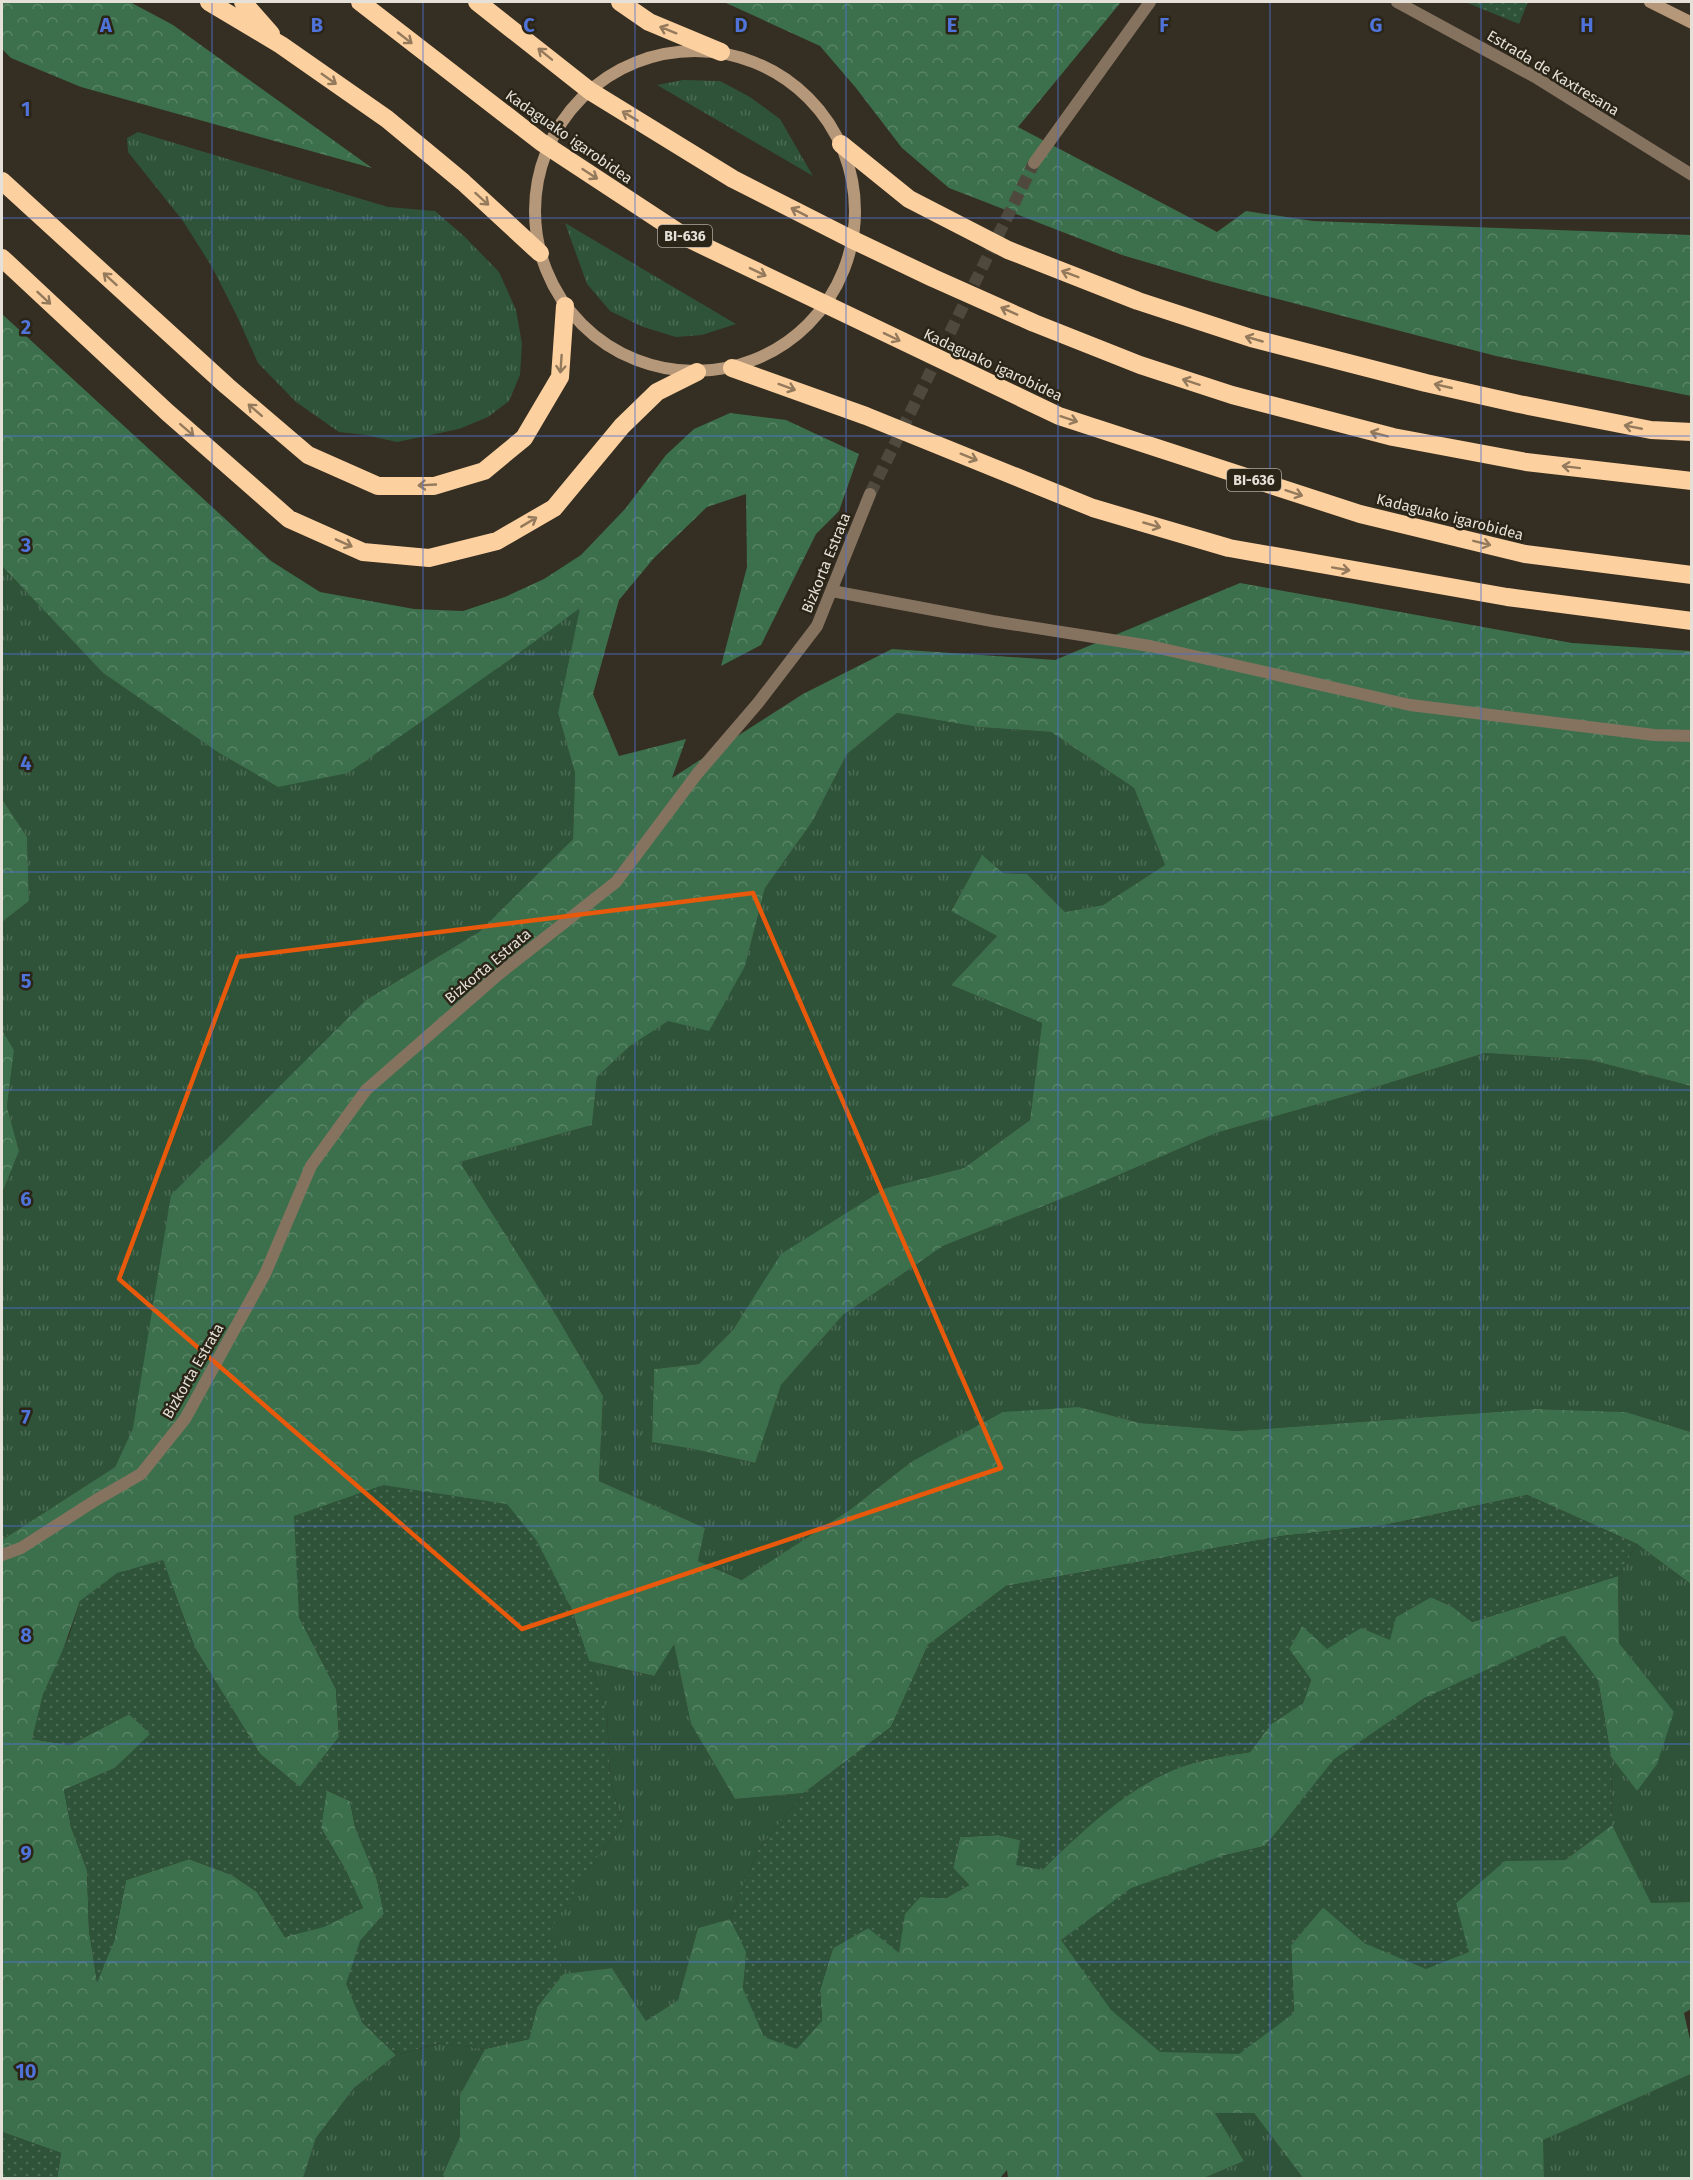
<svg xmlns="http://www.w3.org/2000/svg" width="1693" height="2180" font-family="'Fira Sans',sans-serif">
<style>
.grass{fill:url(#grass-tufts)}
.forest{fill:url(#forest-crowns)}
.park{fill:url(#park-dots)}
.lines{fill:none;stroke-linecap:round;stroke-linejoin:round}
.street-tunnel{stroke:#4f493d;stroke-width:12;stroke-dasharray:12 6;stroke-linecap:butt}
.lane{stroke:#857360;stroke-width:12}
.street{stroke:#857360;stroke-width:12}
.secondary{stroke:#b5987a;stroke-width:12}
.highway{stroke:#fdd09f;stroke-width:18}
.oneway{stroke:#947a5c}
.marked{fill:none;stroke:#e8590c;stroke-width:4.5;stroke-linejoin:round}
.grid{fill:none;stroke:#4f73d8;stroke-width:1.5;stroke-opacity:0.55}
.labels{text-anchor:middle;stroke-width:5;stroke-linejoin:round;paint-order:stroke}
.shield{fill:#2b2518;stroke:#ada99f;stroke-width:1.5}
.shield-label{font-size:14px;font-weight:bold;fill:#e5e1d9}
.street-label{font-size:15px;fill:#e5e1d9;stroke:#2b2518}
.grid-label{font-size:20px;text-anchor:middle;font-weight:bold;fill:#4f73d8;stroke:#2b2518;stroke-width:5;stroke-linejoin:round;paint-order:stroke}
</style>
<defs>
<pattern id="grass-tufts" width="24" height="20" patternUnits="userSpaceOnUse" patternTransform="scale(1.5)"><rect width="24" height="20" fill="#2e5339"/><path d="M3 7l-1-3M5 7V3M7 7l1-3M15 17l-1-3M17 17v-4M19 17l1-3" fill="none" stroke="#4c6b55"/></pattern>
<pattern id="forest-crowns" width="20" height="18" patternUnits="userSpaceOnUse" patternTransform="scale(1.5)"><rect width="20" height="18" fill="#3c704c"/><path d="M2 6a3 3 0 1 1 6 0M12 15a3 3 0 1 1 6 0" fill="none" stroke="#588465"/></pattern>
<pattern id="park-dots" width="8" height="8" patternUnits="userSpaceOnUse" patternTransform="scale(1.5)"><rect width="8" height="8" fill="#2e5339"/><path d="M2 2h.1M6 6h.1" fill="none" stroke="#4c6b55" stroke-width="1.8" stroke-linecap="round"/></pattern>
</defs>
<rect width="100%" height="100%" fill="#352e22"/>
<path class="grass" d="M683,80L720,81L750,97L780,119L813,176L657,85Z
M138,132L388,207L435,211L465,237L499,272L516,310L522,344L520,375L509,401L488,417L459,429L397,442L366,435L339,432L296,402L258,363L237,316L212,267L183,221L128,152L127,138Z
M565,223L736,324L702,335L676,337L643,327L610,311L587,284Z
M2,566L103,673L219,753L278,787L448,702L515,656L581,606L558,713L575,773L573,839L479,932L366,1000L133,1428L115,1467L2,1540V1193L19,1151L7,1107L14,1050L2,1030V922L29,901L27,837L2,799Z
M897,713L978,727L1051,732L1134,788L1165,865L1103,905L1065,912L1027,874L1003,873L982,856L951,910L997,936L951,985L1042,1023L1030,1120L964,1168L886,1188L782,1254L733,1330L699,1364L654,1369L652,1442L693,1449L754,1463L781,1385L843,1315L943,1246L1086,1189L1216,1133L1357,1093L1485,1053L1590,1060L1691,1086V1432L1626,1412L1536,1409L1237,1431L1140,1423L1079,1407L911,1462L851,1509L743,1580L698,1561L705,1528L599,1481L603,1396L556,1315L460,1162L592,1125L597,1077L630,1046L745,966L765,888L812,822L847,754Z
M1637,1544L1691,1584V1902L1651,1904L1612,1825L1611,1757L1637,1791L1674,1713L1619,1643L1618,1576Z
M674,1643L691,1724L735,1799L804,1793L758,1850L730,1919L698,1928L678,2000L646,2021L612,1968L563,1974L551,1927L599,1854L623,1825L610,1780L607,1712L589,1661L653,1676Z
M441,2043L485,2049L460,2095V2137L443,2174L444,2178H303L316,2138L354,2088L396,2055Z
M1691,2074V2178H1544L1542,2140Z
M1215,2113H1254L1303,2178H1204L1244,2161Z"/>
<path class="forest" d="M2,2H130L173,25L372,168L81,87L11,58L2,49Z
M724,2H1121L1018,127L1217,232L1246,211L1313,221L1691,235V396L1496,356L1213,282L1122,255L949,188L902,148L856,88L820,46Z
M2,314L271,561L320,592L414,609L463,611L505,597L544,579L581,555L625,509L666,455L694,429L730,413L786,420L859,454L839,511L816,534L761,645L721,666L747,567L746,494L707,507L654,558L619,600L593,694L619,756L686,739L672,778L803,694L892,649L1055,660L1240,583L1572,643L1691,651V1086L1590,1060L1485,1053L1357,1093L1216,1133L1086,1189L943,1246L843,1315L781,1385L755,1463L693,1449L652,1442L654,1369L699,1364L733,1330L781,1254L886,1188L964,1168L1030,1120L1042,1023L951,985L997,936L951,911L982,855L1003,873L1027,874L1065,912L1103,905L1165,865L1134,788L1051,732L978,727L897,713L847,754L812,822L765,888L745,966L709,1031L668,1021L630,1046L597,1077L592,1125L460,1162L556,1315L603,1396L599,1481L705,1528L698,1561L742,1580L851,1509L911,1462L1003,1412L1079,1407L1140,1423L1237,1431L1536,1409L1626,1412L1691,1432V1584L1637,1544L1527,1495L1385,1525L1282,1536L1006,1586L928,1645L891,1727L804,1793L735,1799L691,1724L674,1644L654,1676L589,1661L570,1605L299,1617L336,1689L339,1737L300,1787L260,1754L195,1648L163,1561L80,1601L32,1739L70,1745L129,1714L151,1734L115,1768L64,1790L71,1827L87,1870L89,1930L97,1981L114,1941L126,1880L189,1859L232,1875L257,1892L285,1937L363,1908L345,1869L321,1828L326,1790L350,1801L355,1827L377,1880L384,1914L360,1941L362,2022L396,2055L354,2088L316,2138L303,2178H57L61,2153L2,2132V1540L115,1467L133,1428L171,1195L366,1000L479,932L573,839L575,773L558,713L580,608L515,656L348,773L278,787L219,753L103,673L2,566Z
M2,799L27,837L29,901L2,922Z
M2,1030L14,1050L7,1107L19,1151L2,1193Z
M1618,1576L1619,1643L1674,1712L1657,1764L1637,1791L1611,1757L1598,1680L1298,1806L1265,1846L1222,1856L1294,2013L1291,1945L1323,1907L1366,1944L1456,1903L1505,1860H1565L1612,1825L1651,1903L1691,1902V2009L1684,2013L1691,2044V2074L1543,2140L1544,2178H1303L1254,2113H1215L1244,2161L1204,2178H1008L1007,2170L1000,2178H444L443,2174L460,2137V2095L485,2049L529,2039L537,2007L563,1974L612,1968L646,2021L678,2000L698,1928L730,1919L747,1952L743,1989L822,2021L820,1990L833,1948L868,1928L905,1913L920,1897L946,1898L969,1885L953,1868L960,1837L998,1835L1020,1840L1042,1870C1080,1833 1123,1791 1173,1770C1197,1760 1224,1756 1250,1752L1271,1724L1303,1703L1311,1680L1289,1649L1302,1626L1361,1628L1396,1617L1431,1597L1453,1607L1472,1622Z"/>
<path class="park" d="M1465,2H1528L1519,24Z
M383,1485L507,1504L537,1541L570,1606L607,1712L610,1780L623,1825L599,1854L552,1927L563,1974L537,2007L529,2039L485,2049L440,2043L396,2055L362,2022L346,1984L360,1941L384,1914L377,1880L355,1827L350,1801L327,1790L321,1828L345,1869L363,1908L324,1927L285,1937L257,1892L232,1875L189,1859L126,1880L114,1941L97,1983L89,1930L87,1870L71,1827L64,1790L115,1768L150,1734L129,1714L70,1745L32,1739L43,1694L69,1636L80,1601L117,1573L163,1560L195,1648L260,1754L300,1787L339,1737L336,1689L299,1617L294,1516Z
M1527,1495L1637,1544L1618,1576L1472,1622L1453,1607L1431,1597L1396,1617L1390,1640L1361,1628L1327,1649L1302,1626L1289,1649L1311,1680L1303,1703L1271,1724L1250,1752C1224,1756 1197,1760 1173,1770C1123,1791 1081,1833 1042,1870L1016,1865L1020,1840L998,1835L960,1837L953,1868L969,1885L946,1898L920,1897L905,1914L899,1953L868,1928L833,1948L820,1990L822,2021L797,2049L764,2037L743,1989L746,1952L730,1919L758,1850L804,1793L891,1727L928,1645L1006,1586L1282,1536L1385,1525Z
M1564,1635L1598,1680L1611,1757L1612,1825L1565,1860L1505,1861L1456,1903L1469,1952L1426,1969L1366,1944L1323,1907L1291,1945L1294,2013L1239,2054L1160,2052L1111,2010L1061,1940L1131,1888L1222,1856L1265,1846L1334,1759L1424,1698Z
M2,2132L61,2153L57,2178H2Z"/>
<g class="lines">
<path class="street-tunnel" d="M870,494L1034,163"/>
<path class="lane" d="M832,591L992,621L1150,646L1410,705L1654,735L1692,736"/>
<path class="street" d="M1397,2L1535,77L1692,175
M1034,163L1150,2
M2,1555L21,1548L96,1500L141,1474L185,1419L265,1274L311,1166L366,1090L499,974L616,882L697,774L758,703L817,626L870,494"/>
<path class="secondary" d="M1650,2L1692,23
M535 211a160 160 0 1 1 320 0a160 160 0 1 1-320 0Z"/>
<path class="highway" d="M209,2L281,45L387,119L463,182L540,253
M243,2L271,34
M360,2L541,142L687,238L1059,416L1360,514L1525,554L1692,575
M477,2L590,91L733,179L851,239L933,278L1034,323L1140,365L1232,395L1393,437L1526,462L1692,481
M620,2L649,22L721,52
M841,144L909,199L1008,250L1138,301L1251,338L1426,383L1519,404L1651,430L1692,432
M2,181L227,386L308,455L378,486H434L484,471L524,438L560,377L565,306
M2,258L167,412L289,519L363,552L429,558L497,541L554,508L622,426L657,392L697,372
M732,368L866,416L1093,508L1229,548L1507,597L1692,621"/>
</g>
<defs><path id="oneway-shaft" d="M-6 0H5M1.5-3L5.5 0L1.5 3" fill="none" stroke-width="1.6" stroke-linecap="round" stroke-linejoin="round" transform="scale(1.5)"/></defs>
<g class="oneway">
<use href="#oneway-shaft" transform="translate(668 30) rotate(-158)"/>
<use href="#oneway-shaft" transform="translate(405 38) rotate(38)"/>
<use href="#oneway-shaft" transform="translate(545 54) rotate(-141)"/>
<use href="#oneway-shaft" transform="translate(329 79) rotate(35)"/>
<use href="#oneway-shaft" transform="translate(630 116) rotate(-149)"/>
<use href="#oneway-shaft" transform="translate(590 174) rotate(33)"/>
<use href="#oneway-shaft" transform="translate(482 199) rotate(42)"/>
<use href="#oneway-shaft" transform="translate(799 212) rotate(-153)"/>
<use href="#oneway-shaft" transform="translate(758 272) rotate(26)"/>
<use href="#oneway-shaft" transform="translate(1070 274) rotate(-159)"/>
<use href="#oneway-shaft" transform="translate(110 279) rotate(-138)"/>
<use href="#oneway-shaft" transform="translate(44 298) rotate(43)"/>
<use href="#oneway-shaft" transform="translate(1009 311) rotate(-156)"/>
<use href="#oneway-shaft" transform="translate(892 337) rotate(26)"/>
<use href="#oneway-shaft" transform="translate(1254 339) rotate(-164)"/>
<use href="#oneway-shaft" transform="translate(561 364) rotate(94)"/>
<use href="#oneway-shaft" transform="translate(1191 382) rotate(-162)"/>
<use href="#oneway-shaft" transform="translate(1443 386) rotate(-167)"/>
<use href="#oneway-shaft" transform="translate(787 387) rotate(20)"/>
<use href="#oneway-shaft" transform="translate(255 410) rotate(-139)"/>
<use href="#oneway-shaft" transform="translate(1069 419) rotate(18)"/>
<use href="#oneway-shaft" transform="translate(1633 427) rotate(-169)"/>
<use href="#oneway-shaft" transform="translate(187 430) rotate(41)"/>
<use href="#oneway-shaft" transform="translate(1379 434) rotate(-165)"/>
<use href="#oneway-shaft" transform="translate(969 457) rotate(22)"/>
<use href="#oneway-shaft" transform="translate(1571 467) rotate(-173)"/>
<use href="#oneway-shaft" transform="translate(427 485) rotate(177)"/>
<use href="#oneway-shaft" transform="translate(1294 493) rotate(18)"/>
<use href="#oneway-shaft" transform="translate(529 522) rotate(-31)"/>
<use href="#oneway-shaft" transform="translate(1152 525) rotate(16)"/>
<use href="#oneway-shaft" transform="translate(344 543) rotate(24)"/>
<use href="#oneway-shaft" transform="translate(1482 543) rotate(14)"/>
<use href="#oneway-shaft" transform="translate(1341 569) rotate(10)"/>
</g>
<path class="marked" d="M753,893L1001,1468L522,1629L119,1279L238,957Z"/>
<path class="grid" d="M212,2V2178M423,2V2178M635,2V2178M846,2V2178M1058,2V2178M1270,2V2178M1481,2V2178M2,218H1692M2,436H1692M2,654H1692M2,872H1692M2,1090H1692M2,1308H1692M2,1526H1692M2,1744H1692M2,1962H1692"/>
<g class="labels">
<g class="shield">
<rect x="658" y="225" width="54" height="22" rx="4.5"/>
<rect x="1227" y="469" width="54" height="22" rx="4.5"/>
</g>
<g class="shield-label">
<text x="685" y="241">BI-636</text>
<text x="1254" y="485">BI-636</text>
</g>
<g class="street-label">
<text transform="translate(1553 73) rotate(31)" y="5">Estrada de Kaxtresana</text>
<text transform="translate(569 137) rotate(35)" y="5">Kadaguako igarobidea</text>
<text transform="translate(993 365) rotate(25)" y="5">Kadaguako igarobidea</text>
<text transform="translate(1450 517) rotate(14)" y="5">Kadaguako igarobidea</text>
<text transform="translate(826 563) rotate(-68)" y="5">Bizkorta Estrata</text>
<text transform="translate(488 966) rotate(-40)" y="5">Bizkorta Estrata</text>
<text transform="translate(193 1371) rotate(-60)" y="5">Bizkorta Estrata</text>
</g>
</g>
<g class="grid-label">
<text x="106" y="32">A</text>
<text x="317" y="32">B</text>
<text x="529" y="32">C</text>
<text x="741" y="32">D</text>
<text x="952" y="32">E</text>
<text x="1164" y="32">F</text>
<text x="1376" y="32">G</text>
<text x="1587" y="32">H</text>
<text x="26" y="116">1</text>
<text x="26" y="334">2</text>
<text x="26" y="552">3</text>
<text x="26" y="770">4</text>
<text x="26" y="988">5</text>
<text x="26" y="1206">6</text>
<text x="26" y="1424">7</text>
<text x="26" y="1642">8</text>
<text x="26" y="1860">9</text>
<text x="26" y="2078">10</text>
</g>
<rect width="1693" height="2180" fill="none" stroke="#e5e1d9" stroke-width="6"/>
</svg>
